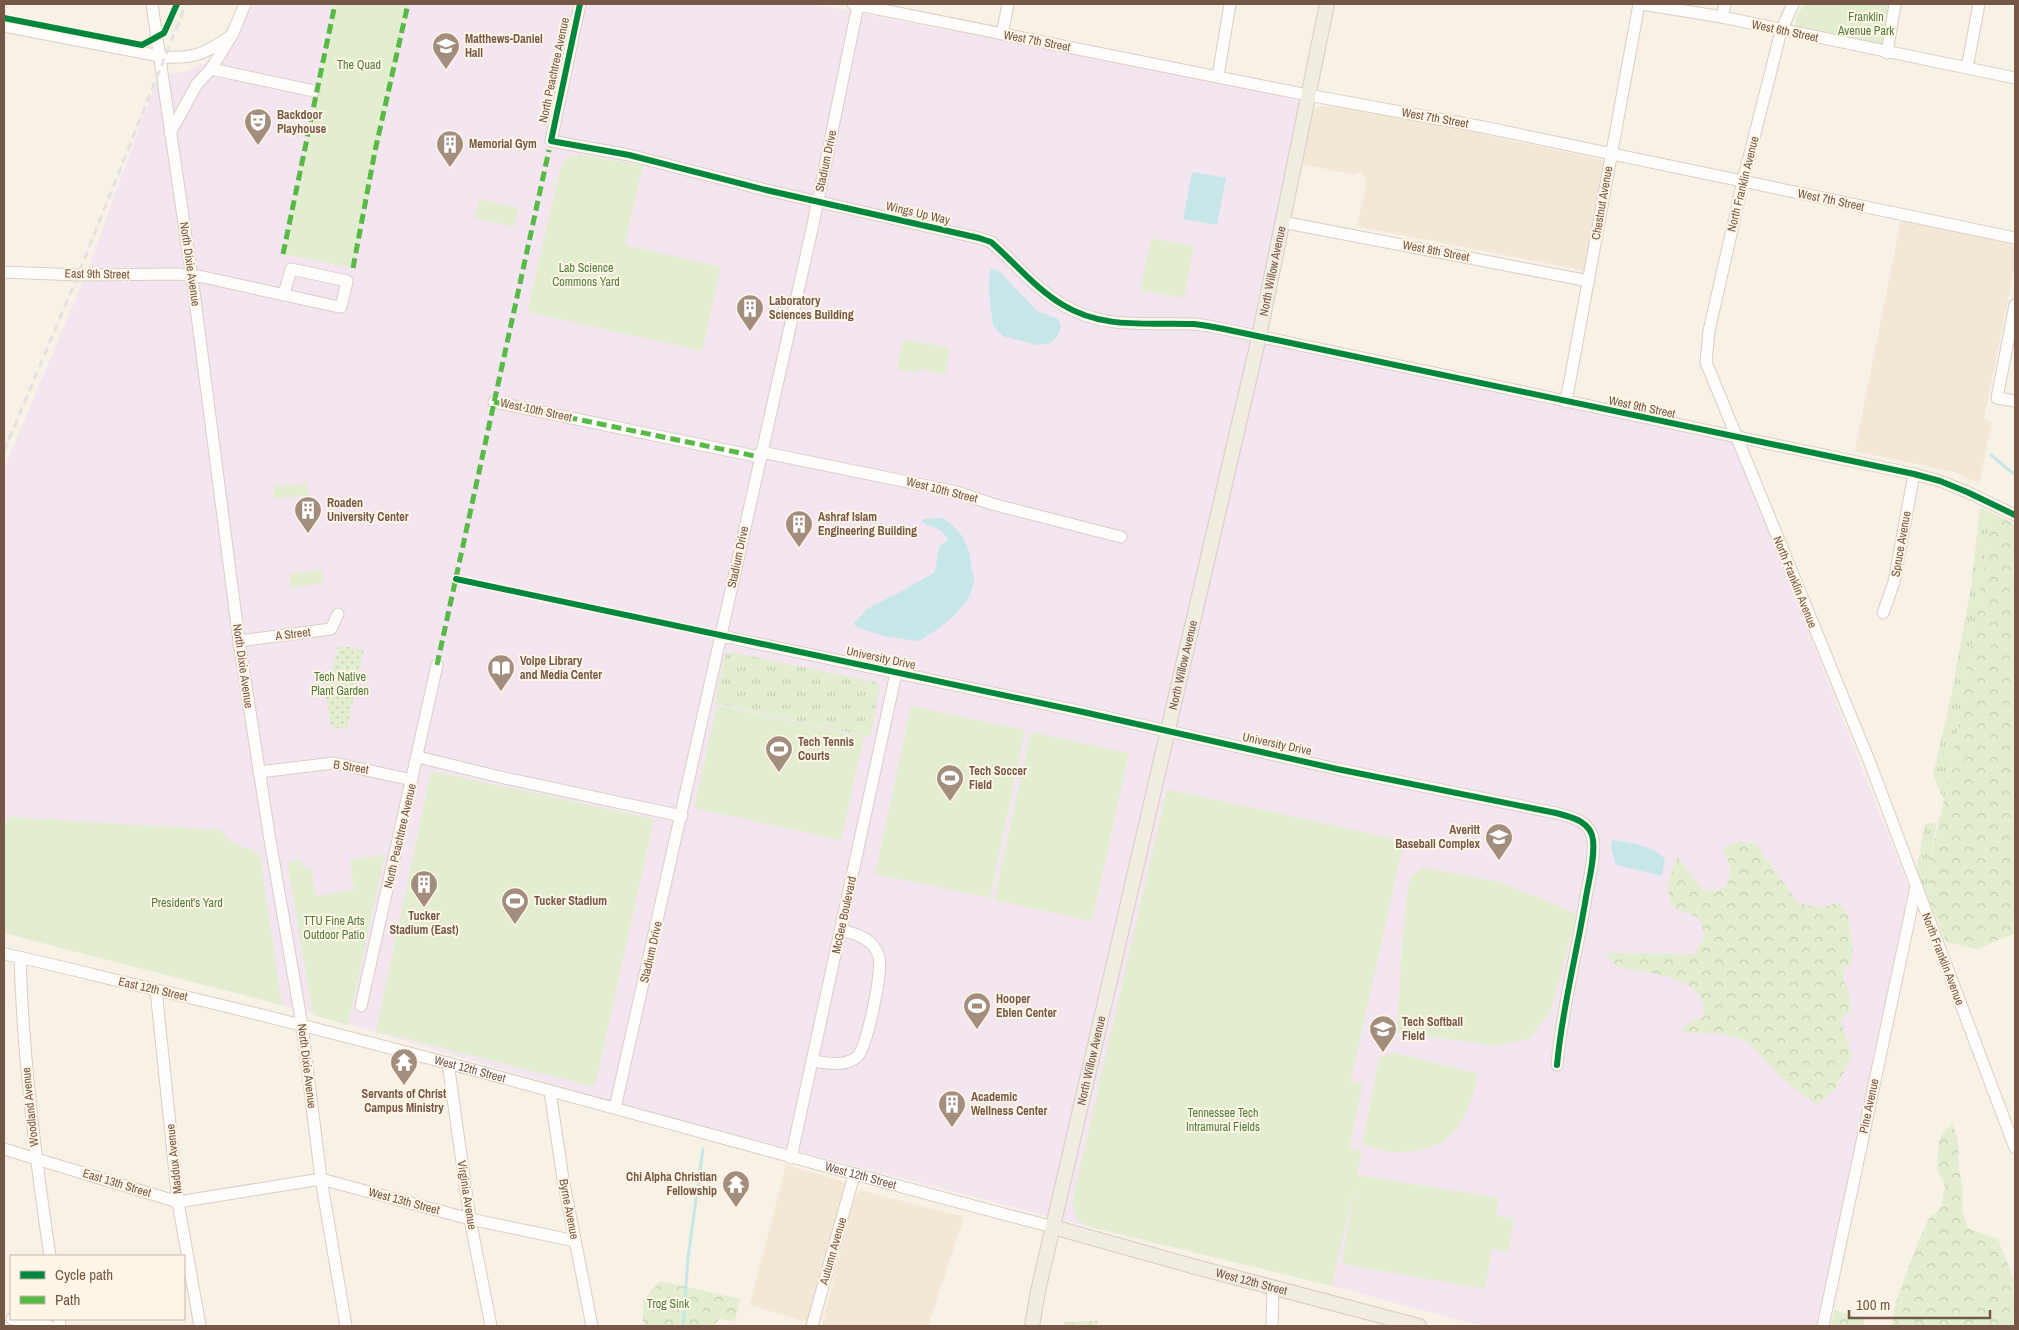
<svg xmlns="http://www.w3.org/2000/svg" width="2019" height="1330" font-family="'Archivo Narrow',sans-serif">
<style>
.residential{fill:#f3e7d5}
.education{fill:#f3e6f1}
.grass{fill:url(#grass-tufts)}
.forest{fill:url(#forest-crowns)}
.park{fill:#e2eecf}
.garden{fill:url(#garden-dots)}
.water{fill:#c7e6e8}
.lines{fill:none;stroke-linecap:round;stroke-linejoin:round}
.stream{stroke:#c7e6e8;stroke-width:3}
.minor-casing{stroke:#d8cec5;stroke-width:13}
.major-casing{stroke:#d6ccc3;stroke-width:16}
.minor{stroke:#fefdfb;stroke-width:11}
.major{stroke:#f2ede3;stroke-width:14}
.rail{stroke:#e4e1e3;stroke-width:3;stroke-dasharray:8 5;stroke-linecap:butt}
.quiet{stroke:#58b947;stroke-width:5;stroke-dasharray:10 5;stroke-linecap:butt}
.cycleway-casing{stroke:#fff6e7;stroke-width:9}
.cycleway{stroke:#00873e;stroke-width:6}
.labels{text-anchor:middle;stroke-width:4;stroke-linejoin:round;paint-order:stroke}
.park-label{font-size:12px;fill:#4f7d3c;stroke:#fff6e7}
.street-label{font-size:12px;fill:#765745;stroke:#fff6e7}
.poi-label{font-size:12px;font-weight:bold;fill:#765745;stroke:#fff6e7;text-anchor:start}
</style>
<defs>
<pattern id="grass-tufts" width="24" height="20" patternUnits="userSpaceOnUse" patternTransform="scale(1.25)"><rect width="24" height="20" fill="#e2eecf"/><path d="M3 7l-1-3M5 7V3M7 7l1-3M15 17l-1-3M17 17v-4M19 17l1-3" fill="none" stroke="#c5ceb3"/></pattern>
<pattern id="forest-crowns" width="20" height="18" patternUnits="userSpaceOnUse" patternTransform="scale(1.25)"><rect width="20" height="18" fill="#e2eecf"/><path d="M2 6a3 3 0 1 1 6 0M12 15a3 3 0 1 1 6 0" fill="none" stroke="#c5ceb3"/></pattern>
<pattern id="garden-dots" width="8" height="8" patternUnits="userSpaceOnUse" patternTransform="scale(1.25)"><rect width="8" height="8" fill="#e2eecf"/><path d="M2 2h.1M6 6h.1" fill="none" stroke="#c5ceb3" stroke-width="1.8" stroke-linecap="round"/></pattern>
</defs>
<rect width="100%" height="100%" fill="#f7f1e6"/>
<path class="residential" d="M1322,106L1373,111L1603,160L1587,271L1357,226L1366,186V179L1361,171L1355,175L1302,164L1313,111L1316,108Z
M1901,220L2015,244V264L1984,418L1992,423L1979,483L1954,472L1855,451Z
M786,1165L842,1181L847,1188L810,1320L805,1321L750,1305Z
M859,1190L964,1217L928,1326H822L853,1202Z"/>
<path class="education" d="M251,4H813L1301,99L1251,340L1734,442L1909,888L1817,1326H1482L1332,1286L1090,1227L805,1153L602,1098L282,1005L4,933V469L82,284L159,75L183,72L203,64L234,41L239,36Z"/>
<path class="grass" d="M1980,508L1992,513L1966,683L1944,800L1933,775L1952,692L1971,586Z
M731,652L875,682L880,687L870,737L715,703L725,655Z
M1937,823L1928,867L1929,902L1916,872L1925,824Z"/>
<path class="forest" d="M1992,513L2015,524V933L1977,949L1946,942L1929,902L1928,867L1944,800L1964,694Z
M1739,841L1757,845L1798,903L1823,908L1838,902L1847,912L1853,949L1851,964L1843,970V980L1850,994L1851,1009L1841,1021L1852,1056L1835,1089L1817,1105C1802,1094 1785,1082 1772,1068C1763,1059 1757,1048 1745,1041C1726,1031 1701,1035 1680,1031L1691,1021L1704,1017C1704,1012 1704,1006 1702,1001C1691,975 1642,971 1618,968L1605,953L1695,954L1705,937L1699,918L1672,907L1667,887L1677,856L1702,889L1715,891L1727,886L1731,868L1722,848Z
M1952,1123L1958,1140L1959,1170L1963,1189L1962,1210L1969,1229L1998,1239L2015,1283V1326H1892L1895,1305L1918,1242L1930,1217L1941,1208L1945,1186L1937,1168L1938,1149L1941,1135Z
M660,1281L740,1299L735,1321L719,1319L714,1326H643V1301Z
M1835,1310L1864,1320L1863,1326H1830Z
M1098,1321L1096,1326H1064L1065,1322Z"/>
<path class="park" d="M335,4H408V7L353,268L283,254Z
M1806,4H1892L1885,42L1882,45L1802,31L1796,26C1795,16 1799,11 1806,4Z
M580,155L643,165L625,245L721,267L702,351L527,312L560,169L566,158Z
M479,199L519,208L514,227L475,218Z
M1151,238L1194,246L1184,298L1140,290Z
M903,339L950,348L945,374L919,369L917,373L897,369Z
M307,483L309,495L274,499L273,487Z
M322,570L324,583L291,588L289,574Z
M717,705L864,737L841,840L694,808Z
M911,706L1025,730L990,898L875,874Z
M1031,732L1129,753L1092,921L994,900Z
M431,771L654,819L596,1082L591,1086L376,1031Z
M1167,789L1404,841L1351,1081L1363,1084L1349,1148L1362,1151L1357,1175L1499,1198L1496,1215L1514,1219L1509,1252L1492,1249L1485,1289L1342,1264L1354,1187L1332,1286L1090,1227L1079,1221L1072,1203Z
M10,817L221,830C234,850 243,843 259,854L261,862L282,1005L4,933V822Z
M385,854L348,1025L313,1015L287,862L301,860L303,868L311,867L316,896L354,890L350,860Z
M1422,867L1503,883L1577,914L1551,1010L1529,1039L1496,1046L1397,1032L1402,943L1407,892L1411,877Z
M1391,1052L1478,1074C1470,1109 1460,1144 1419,1150C1410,1151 1401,1153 1392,1152C1382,1151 1372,1147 1362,1145L1379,1059Z"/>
<path class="garden" d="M338,645L364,650L347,729L331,727L322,673L330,672L333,669Z"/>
<path class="water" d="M1192,172L1226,178L1217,225L1183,219Z
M992,268L1000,272L1037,311L1058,319L1061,326L1057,337L1050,343L1037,345L1003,336L993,326L989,291L990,270Z
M943,518C961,531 970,543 971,565C971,569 973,572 974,576C975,605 941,628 919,641C896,638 873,636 853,624L867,609L904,590L935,572L939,547L948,540L942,531L922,522L923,519Z
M1612,840C1628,842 1654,846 1665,859L1662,876L1616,865L1611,847Z"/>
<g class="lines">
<path class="stream" d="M1991,455L2015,475
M683,1326L688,1258L703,1149"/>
<g class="minor-casing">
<g id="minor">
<path d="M152,4L194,292L239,641L270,840L302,1025L321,1179L346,1326"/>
<path d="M580,4L551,141L629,155L766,190L979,238L991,242C1015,263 1036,289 1063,305C1104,330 1149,322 1194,324C1204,325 1214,327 1224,329L1914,474L1940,481L1967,492L2015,515"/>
<path d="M853,4L1308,95L1483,127L2015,238"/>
<path d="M1642,4L1722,17L2015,78"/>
<path d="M1793,4L1781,31L1743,181L1709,331L1706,362L1870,763L2015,1148"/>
<path d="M1722,17L1725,4"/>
<path d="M4,26L165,57C195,59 208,52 232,35"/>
<path d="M1002,34L1008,4"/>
<path d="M1887,53L1895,4"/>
<path d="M1967,68L1979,4"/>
<path d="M211,69L314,91"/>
<path d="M1218,76L1230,4"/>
<path d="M170,133L197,84L211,69L232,35L245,4"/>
<path d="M1282,222L1589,281"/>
<path d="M4,272L78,275L178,274L203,277L339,307H341L347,281L291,269L284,294"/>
<path d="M2015,305L1997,398L2015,401"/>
<path d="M494,402L755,456"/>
<path d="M1566,402L1639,4"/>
<path d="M761,452L957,492L992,504L1121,537"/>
<path d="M1883,613L1894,582L1914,474"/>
<path d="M722,636L1083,712L1337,769L1556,813C1571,817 1591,821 1593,840C1595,858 1589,879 1586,897C1577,953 1562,1008 1557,1065"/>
<path d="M239,641L331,629L338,614"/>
<path d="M418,757L500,777L682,816"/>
<path d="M259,772L334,763L412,780"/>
<path id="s1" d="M4,954C62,966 120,982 179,995C472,1065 761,1151 1053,1227"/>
<path d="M20,957C23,1058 35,1157 50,1256"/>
<path d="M156,990L178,1202L200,1326"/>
<path d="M361,1006L437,665"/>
<path d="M812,1061C826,1063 845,1067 857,1057C867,1048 883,970 879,957C874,939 857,934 841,930"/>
<path d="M448,1063L470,1219L491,1326"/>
<path d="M550,1091L563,1179L592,1326"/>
<path d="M615,1108L812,229L858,5"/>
<path d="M4,1149L178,1202L321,1179L470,1219L575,1241"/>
<path d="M791,1158L896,673"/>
<path d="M12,1319L49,1326"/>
<path d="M59,1319L60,1326"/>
<path d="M812,1326L854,1175"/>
<path d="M1272,1326L1273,1288"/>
<path d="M1823,1326L1916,887"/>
</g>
</g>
<g class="major-casing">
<g id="major">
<path id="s2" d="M1053,1227L1192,1266L1419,1326"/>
<path id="s3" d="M1032,1326L1038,1291L1259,337L1327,4"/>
</g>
</g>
<use href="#minor" class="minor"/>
<use href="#major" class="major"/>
<path class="rail" d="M4,451L78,275L186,4"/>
<path class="quiet" d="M283,254L335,4
M353,268L375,151L408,4
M494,402L755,456
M437,665L549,150"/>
<g class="cycleway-casing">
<path id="cycleway" d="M580,4L551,141L629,155L766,190L979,238L991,242C1015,263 1036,289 1063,305C1104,330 1149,322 1194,324C1204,325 1214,327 1224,329L1914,474L1940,481L1967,492L2015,515
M4,18L142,45L164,33L177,4
M456,579L1083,712L1337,769L1556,813C1571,817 1591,821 1593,840C1595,858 1589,879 1586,897C1577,953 1562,1008 1557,1065"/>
</g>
<use href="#cycleway" class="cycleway"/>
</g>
<defs>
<g id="university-pin" transform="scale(1.4375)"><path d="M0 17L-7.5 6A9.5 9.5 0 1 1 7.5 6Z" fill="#a38d7d" stroke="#fff6e7"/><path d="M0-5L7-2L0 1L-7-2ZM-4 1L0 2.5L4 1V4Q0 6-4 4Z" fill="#fff"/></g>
<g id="theatre-pin" transform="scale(1.4375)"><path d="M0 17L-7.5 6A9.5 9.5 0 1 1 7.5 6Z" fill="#a38d7d" stroke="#fff6e7"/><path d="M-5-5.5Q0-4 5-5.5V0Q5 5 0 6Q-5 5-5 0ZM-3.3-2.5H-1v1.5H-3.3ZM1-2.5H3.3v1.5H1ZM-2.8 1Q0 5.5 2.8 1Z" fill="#fff"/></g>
<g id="building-pin" transform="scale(1.4375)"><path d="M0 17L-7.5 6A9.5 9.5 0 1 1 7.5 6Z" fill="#a38d7d" stroke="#fff6e7"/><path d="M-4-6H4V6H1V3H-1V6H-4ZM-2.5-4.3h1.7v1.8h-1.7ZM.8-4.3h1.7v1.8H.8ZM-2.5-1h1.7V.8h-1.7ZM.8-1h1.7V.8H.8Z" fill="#fff"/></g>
<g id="library-pin" transform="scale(1.4375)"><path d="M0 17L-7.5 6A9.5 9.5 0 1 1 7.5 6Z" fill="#a38d7d" stroke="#fff6e7"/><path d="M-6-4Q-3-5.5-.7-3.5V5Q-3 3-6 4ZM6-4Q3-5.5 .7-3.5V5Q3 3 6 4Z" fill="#fff"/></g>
<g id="stadium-pin" transform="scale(1.4375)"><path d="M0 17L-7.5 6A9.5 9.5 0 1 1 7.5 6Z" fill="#a38d7d" stroke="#fff6e7"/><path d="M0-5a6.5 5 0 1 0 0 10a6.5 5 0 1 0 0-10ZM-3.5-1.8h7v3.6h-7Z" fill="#fff"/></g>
<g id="temple-pin" transform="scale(1.4375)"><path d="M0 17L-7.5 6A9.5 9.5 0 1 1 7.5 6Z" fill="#a38d7d" stroke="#fff6e7"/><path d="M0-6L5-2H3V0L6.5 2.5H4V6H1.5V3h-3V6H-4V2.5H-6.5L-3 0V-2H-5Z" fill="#fff"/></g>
</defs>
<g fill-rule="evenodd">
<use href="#university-pin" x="446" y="46"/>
<use href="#theatre-pin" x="258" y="122"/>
<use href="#building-pin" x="450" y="144"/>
<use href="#building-pin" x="750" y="308"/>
<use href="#building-pin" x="308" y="510"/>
<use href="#building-pin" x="799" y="524"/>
<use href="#library-pin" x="501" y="668"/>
<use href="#stadium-pin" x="779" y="749"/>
<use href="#stadium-pin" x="950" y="778"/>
<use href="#university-pin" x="1499" y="837"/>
<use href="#building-pin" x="424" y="884"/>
<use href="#stadium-pin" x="515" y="901"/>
<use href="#stadium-pin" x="977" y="1006"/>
<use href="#university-pin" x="1383" y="1029"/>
<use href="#temple-pin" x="404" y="1062"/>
<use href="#building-pin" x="952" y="1104"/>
<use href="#temple-pin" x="736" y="1184"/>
</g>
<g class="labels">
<g class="park-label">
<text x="1866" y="21">Franklin<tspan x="1866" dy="14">Avenue Park</tspan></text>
<text x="359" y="69">The Quad</text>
<text x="586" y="272">Lab Science<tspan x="586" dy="14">Commons Yard</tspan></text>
<text x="340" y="681">Tech Native<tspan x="340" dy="14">Plant Garden</tspan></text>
<text x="187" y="907">President's Yard</text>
<text x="334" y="925">TTU Fine Arts<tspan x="334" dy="14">Outdoor Patio</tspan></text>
<text x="1223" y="1117">Tennessee Tech<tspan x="1223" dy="14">Intramural Fields</tspan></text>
<text x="668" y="1308">Trog Sink</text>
</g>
<g class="street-label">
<text transform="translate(1785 31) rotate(12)" y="4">West 6th Street</text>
<text transform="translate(1037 41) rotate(11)" y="4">West 7th Street</text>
<text transform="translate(554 70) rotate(-78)" y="4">North Peachtree Avenue</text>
<text transform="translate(1435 118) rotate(10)" y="4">West 7th Street</text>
<text transform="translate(826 161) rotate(-78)" y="4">Stadium Drive</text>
<text transform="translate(1743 184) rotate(-76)" y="4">North Franklin Avenue</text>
<text transform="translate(1831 200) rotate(12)" y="4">West 7th Street</text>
<text transform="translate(1602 203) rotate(-80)" y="4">Chestnut Avenue</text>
<text transform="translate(918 213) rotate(13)" y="4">Wings Up Way</text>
<text transform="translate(1436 251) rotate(11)" y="4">West 8th Street</text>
<text transform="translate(190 264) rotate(82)" y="4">North Dixie Avenue</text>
<text dy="4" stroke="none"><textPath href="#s3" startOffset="1082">North Willow Avenue</textPath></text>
<text transform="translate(97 274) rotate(1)" y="4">East 9th Street</text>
<text transform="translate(1642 407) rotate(12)" y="4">West 9th Street</text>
<text transform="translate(536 410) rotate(12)" y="4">West 10th Street</text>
<text transform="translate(942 490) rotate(14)" y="4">West 10th Street</text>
<text transform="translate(1901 544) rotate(-80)" y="4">Spruce Avenue</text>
<text transform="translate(738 557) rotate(-78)" y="4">Stadium Drive</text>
<text transform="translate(1795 582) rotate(68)" y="4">North Franklin Avenue</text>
<text transform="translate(293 634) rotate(-7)" y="4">A Street</text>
<text transform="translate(881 658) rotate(12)" y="4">University Drive</text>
<text transform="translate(243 666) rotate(82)" y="4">North Dixie Avenue</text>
<text dy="4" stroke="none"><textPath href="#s3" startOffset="678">North Willow Avenue</textPath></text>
<text transform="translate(1277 744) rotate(12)" y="4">University Drive</text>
<text transform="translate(351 767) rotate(9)" y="4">B Street</text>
<text transform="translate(400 836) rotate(-77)" y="4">North Peachtree Avenue</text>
<text transform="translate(844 915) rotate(-78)" y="4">McGee Boulevard</text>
<text transform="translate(651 952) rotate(-77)" y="4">Stadium Drive</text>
<text transform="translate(1943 959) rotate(69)" y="4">North Franklin Avenue</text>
<text transform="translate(153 989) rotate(13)" y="4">East 12th Street</text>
<text dy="4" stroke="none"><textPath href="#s3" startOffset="272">North Willow Avenue</textPath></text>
<text transform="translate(307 1066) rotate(83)" y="4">North Dixie Avenue</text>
<text dy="4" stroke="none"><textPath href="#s1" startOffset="480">West 12th Street</textPath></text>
<text transform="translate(1869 1106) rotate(-78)" y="4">Pine Avenue</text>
<text transform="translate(30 1107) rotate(-96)" y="4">Woodland Avenue</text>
<text transform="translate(174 1159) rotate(-96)" y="4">Maddux Avenue</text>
<text dy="4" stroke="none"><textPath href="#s1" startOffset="885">West 12th Street</textPath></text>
<text transform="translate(117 1183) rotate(17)" y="4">East 13th Street</text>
<text transform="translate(467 1195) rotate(81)" y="4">Virginia Avenue</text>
<text transform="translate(404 1201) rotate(15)" y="4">West 13th Street</text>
<text transform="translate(569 1209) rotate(79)" y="4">Byrne Avenue</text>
<text transform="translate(833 1251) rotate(-74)" y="4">Autumn Avenue</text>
<text dy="4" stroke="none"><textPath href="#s2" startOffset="206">West 12th Street</textPath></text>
</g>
<g class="poi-label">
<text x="465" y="43">Matthews-Daniel<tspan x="465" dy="14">Hall</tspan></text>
<text x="277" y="119">Backdoor<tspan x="277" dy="14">Playhouse</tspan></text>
<text x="469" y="148">Memorial Gym</text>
<text x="769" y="305">Laboratory<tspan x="769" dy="14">Sciences Building</tspan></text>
<text x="327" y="507">Roaden<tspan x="327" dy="14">University Center</tspan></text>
<text x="818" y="521">Ashraf Islam<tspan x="818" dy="14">Engineering Building</tspan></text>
<text x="520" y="665">Volpe Library<tspan x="520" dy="14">and Media Center</tspan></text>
<text x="798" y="746">Tech Tennis<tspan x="798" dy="14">Courts</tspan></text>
<text x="969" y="775">Tech Soccer<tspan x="969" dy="14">Field</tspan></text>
<text x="1480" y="834" text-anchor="end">Averitt<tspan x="1480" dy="14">Baseball Complex</tspan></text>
<text x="534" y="905">Tucker Stadium</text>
<text x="424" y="920" text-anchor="middle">Tucker<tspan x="424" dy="14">Stadium (East)</tspan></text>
<text x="996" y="1003">Hooper<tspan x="996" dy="14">Eblen Center</tspan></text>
<text x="1402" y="1026">Tech Softball<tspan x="1402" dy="14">Field</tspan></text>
<text x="404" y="1098" text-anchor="middle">Servants of Christ<tspan x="404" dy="14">Campus Ministry</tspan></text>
<text x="971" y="1101">Academic<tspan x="971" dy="14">Wellness Center</tspan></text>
<text x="717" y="1181" text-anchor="end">Chi Alpha Christian<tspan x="717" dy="14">Fellowship</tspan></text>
</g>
</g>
<rect width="2019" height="1330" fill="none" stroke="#765745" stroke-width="10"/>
<rect x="10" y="1255" width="175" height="65" fill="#fff6e7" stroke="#c8b6a6"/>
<rect x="20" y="1271" width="25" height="8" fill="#00873e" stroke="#c8b6a6"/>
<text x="55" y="1280" font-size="15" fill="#765745">Cycle path</text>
<rect x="20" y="1296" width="25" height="8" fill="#58b947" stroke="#c8b6a6"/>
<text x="55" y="1305" font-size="15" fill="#765745">Path</text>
<path d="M1849 1310v8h141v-8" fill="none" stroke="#765745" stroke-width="2.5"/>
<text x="1856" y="1310" font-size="15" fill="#765745" stroke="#fff6e7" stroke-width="4" paint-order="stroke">100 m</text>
</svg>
